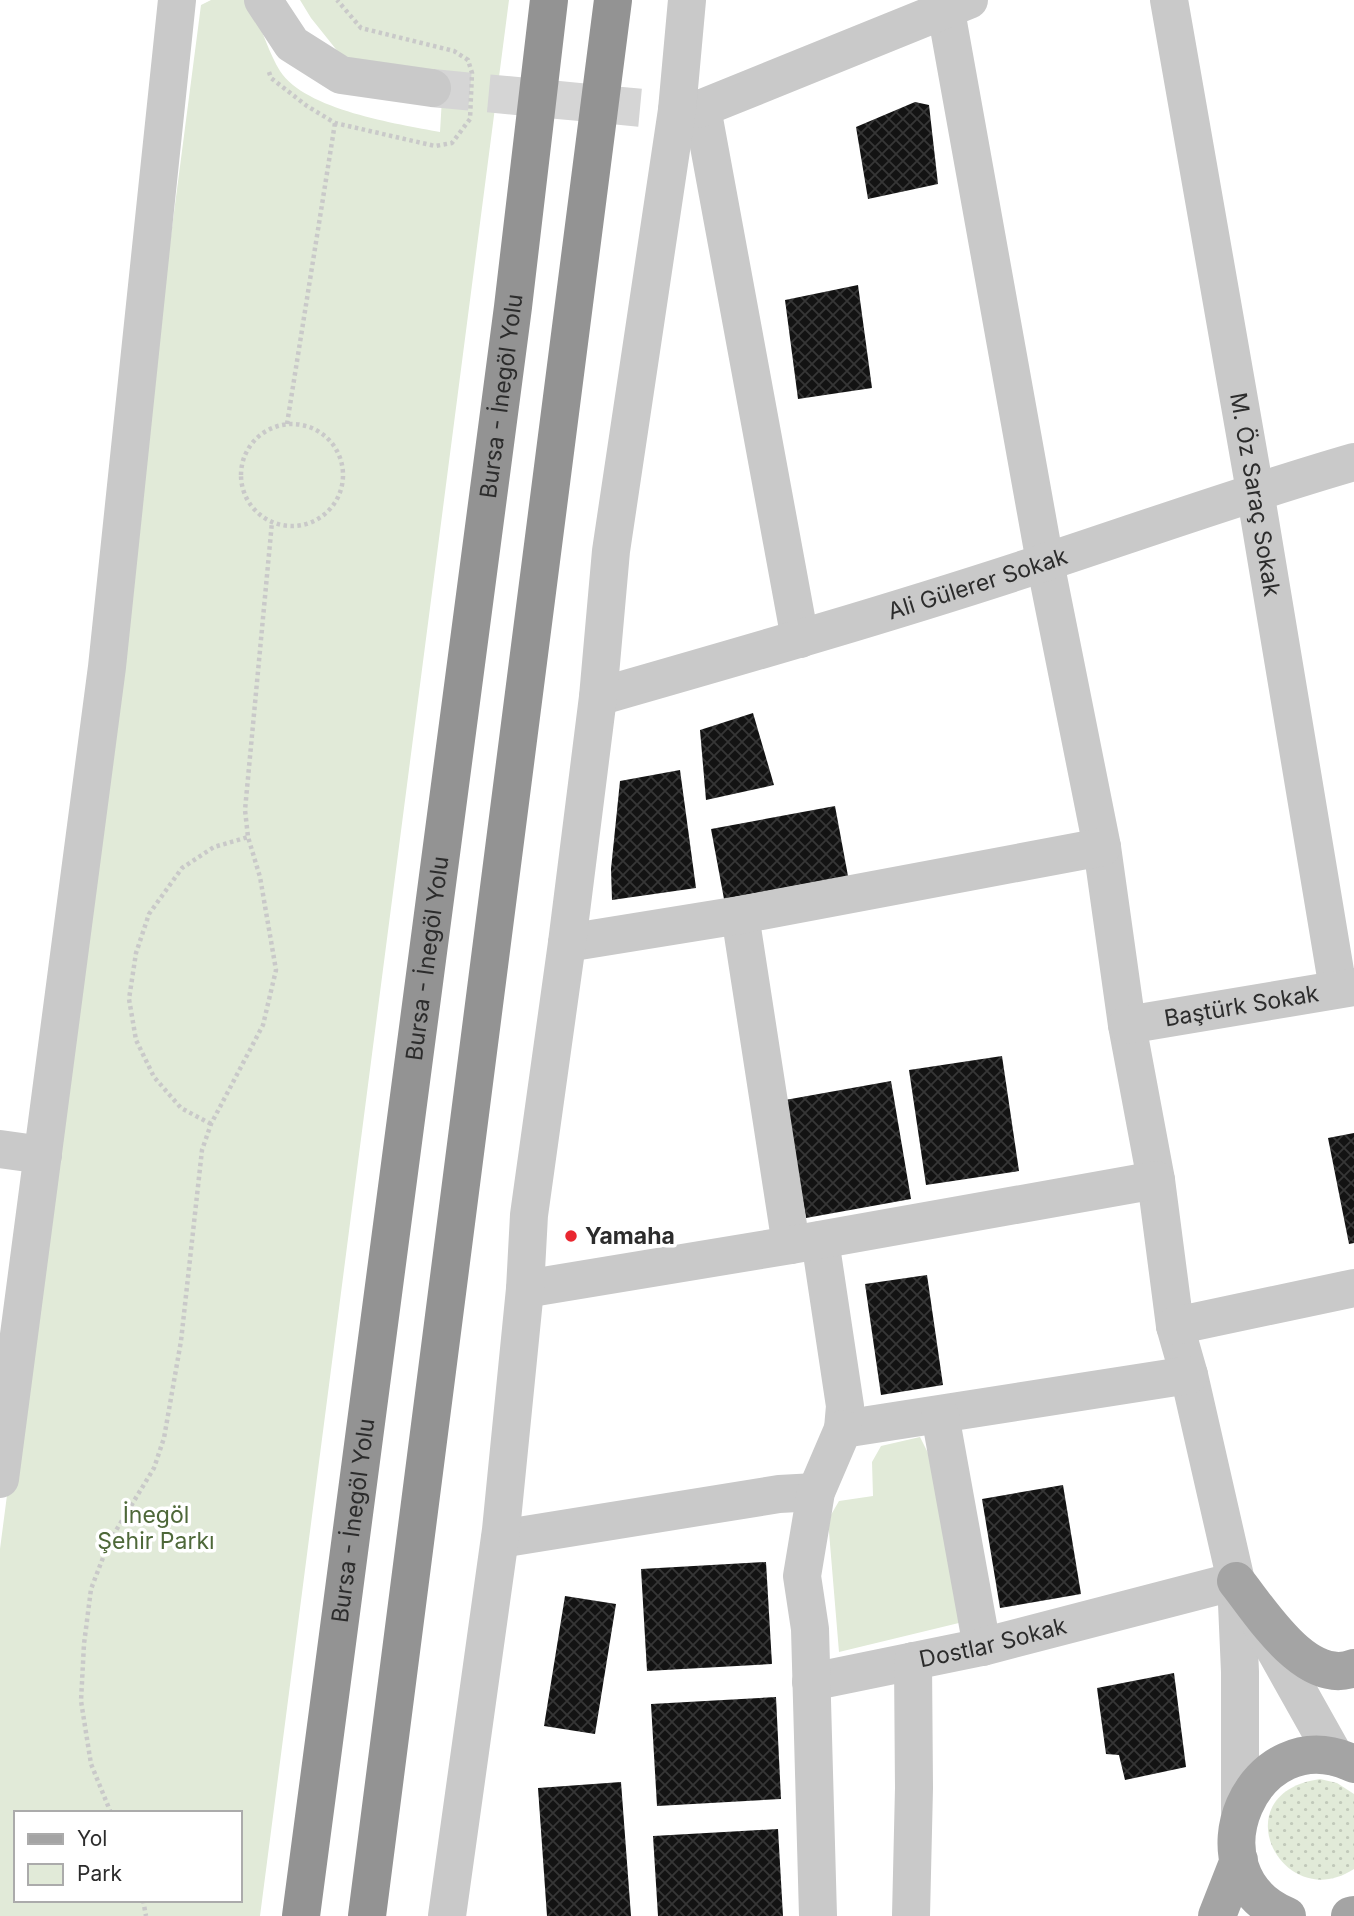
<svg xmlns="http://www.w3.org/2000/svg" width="1354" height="1916" font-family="Inter,sans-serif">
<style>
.grass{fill:url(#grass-dots)}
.park{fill:#e1ead8;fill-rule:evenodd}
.building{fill:url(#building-cross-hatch)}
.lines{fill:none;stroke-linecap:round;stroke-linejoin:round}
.minor-tunnel{stroke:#d5d5d5;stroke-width:38;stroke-dasharray:38 19;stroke-linecap:butt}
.path{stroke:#c9c9c9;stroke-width:4.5;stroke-dasharray:3.5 3.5;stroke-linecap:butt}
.minor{stroke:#c9c9c9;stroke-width:38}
.major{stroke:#a4a4a4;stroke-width:38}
.highway{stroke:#939393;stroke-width:38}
.poi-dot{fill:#e92730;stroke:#fff;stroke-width:2.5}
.labels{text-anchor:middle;stroke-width:7;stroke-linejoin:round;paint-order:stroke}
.street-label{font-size:23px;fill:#2c2c2c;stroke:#fff}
.poi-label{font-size:23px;font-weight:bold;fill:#2c2c2c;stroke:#fff;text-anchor:start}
.park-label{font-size:23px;fill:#4e6839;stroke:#fff}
</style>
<defs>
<pattern id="grass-dots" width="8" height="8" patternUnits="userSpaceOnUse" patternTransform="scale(1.75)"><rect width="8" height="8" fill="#e1ead8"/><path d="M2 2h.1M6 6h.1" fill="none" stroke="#c1c9ba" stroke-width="1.8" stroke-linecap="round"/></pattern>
<pattern id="building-cross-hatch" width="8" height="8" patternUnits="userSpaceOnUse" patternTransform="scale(1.75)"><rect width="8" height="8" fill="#131313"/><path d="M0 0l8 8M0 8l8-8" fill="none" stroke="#363636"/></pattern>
</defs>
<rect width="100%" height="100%" fill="#fff"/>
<path class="grass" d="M1320,1779L1337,1783L1354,1794V1869C1282,1916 1220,1793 1320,1779Z"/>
<path class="park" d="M211,0H250C259,22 268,51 280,71C305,110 398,124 440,132L443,81L383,74L339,53L311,18L300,0H509L260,1916H0V1549L201,5ZM16,1813H240V1900H16Z
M920,1437L935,1467L963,1622L839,1652L828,1520L839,1501L873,1496L872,1462L881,1446Z"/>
<path class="building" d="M915,102L929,105L938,184L868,199L856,127Z
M858,285L872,388L798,399L785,300Z
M753,713L774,785L706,800L700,730Z
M680,770L696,888L612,900L611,869L620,781Z
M835,806L848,876L724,899L711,829Z
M1002,1056L1019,1171L926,1185L909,1070Z
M891,1081L911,1199L806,1218L785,1100Z
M1354,1133V1243L1349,1244L1328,1138Z
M927,1275L943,1385L881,1395L865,1284Z
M1063,1485L1081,1594L1000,1608L982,1499Z
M766,1562L772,1664L647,1671L641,1569Z
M565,1596L616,1604L595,1734L544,1726Z
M1174,1673L1186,1767L1125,1780L1119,1755L1106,1754L1097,1688Z
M776,1697L781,1799L657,1806L651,1704Z
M621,1782L631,1916H547L538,1788Z
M778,1829L783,1916H658L653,1836Z"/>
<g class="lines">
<path class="minor-tunnel" d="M432,88L664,110"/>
<path class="path" d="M269,72L271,78L307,106L335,123L435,146L452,143L470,119L472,73L468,60L454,51L361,28L337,0
M287,424L335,123
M241 475a51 51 0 1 1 102 0a51 51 0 1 1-102 0Z
M211,1124L181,1108L154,1077L136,1040L129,999L136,953L149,914L182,868L214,847L248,837
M111,1813L91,1764L81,1701L84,1644L91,1589L109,1542L154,1468L164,1438L181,1341L202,1150L211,1124L263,1025L276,970L260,877L248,837L245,810L272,522
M143,1900L146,1916"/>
<g class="minor">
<path d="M263,0L292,44L341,75L432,88"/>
<path d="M944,0L1045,562L1102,847L1127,1025L1156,1180L1175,1326L1189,1375L1236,1581L1240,1672V1812"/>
<path id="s1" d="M1169,0L1255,491L1338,989"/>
<path d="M702,108L800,639"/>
<path d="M677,110L702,108L969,0"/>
<path id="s2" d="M598,697C748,654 898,611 1046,562C1149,528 1250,492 1354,462"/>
<path d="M740,915L791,1245"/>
<path d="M567,943L740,915L1102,847"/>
<path id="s3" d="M1127,1025L1354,987"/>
<path d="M0,1149L43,1155"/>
<path d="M820,1240L845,1406L843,1429L1189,1375"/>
<path d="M525,1289L791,1245L1156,1180"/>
<path d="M1175,1326L1354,1288"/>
<path d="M940,1415L982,1647"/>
<path d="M0,1479L107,667L177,0"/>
<path d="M500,1539L779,1494L816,1492"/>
<path d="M1261,1625L1335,1757"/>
<path id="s4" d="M811,1682L982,1647L1236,1581"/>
<path d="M447,1916L501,1530L525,1289L529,1215L567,943L598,697L611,551L677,110L687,0"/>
<path d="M818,1916L810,1629L802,1576L816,1492L843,1429"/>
<path d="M911,1916L914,1788L913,1661"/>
</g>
<path class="major" d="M1236,1581C1261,1612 1306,1687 1354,1668
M1217,1916L1239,1860
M1287,1916C1185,1874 1253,1715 1354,1764
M1350,1916L1354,1915"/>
<g class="highway">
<path id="s5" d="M301,1916L513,307L549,0"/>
<path d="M367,1916L613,0"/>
</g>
</g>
<circle class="poi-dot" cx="571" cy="1236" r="7"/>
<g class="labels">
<g class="street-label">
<text dy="8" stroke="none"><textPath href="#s5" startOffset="1533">Bursa - İnegöl Yolu</textPath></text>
<text dy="8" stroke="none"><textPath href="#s1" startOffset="502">M. Öz Saraç Sokak</textPath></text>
<text dy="8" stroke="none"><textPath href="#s2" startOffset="396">Ali Gülerer Sokak</textPath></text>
<text dy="8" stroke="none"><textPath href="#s5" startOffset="966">Bursa - İnegöl Yolu</textPath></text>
<text dy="8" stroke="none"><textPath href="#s3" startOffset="116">Baştürk Sokak</textPath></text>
<text dy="8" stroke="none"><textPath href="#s5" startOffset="399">Bursa - İnegöl Yolu</textPath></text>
<text dy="8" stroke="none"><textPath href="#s4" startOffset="186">Dostlar Sokak</textPath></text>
</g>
<g class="poi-label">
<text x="585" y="1244">Yamaha</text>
</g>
<g class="park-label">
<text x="156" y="1523">İnegöl<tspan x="156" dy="26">Şehir Parkı</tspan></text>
</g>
</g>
<rect x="14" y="1811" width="228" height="91" fill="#ffffff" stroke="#ababab" stroke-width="2"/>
<rect x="28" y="1834" width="35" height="10" fill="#a4a4a4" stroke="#ababab" stroke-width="2"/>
<text x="77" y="1846" font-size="21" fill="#2c2c2c">Yol</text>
<rect x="28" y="1864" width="35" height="21" fill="#e1ead8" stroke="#ababab" stroke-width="2"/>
<text x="77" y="1881" font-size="21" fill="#2c2c2c">Park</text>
</svg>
